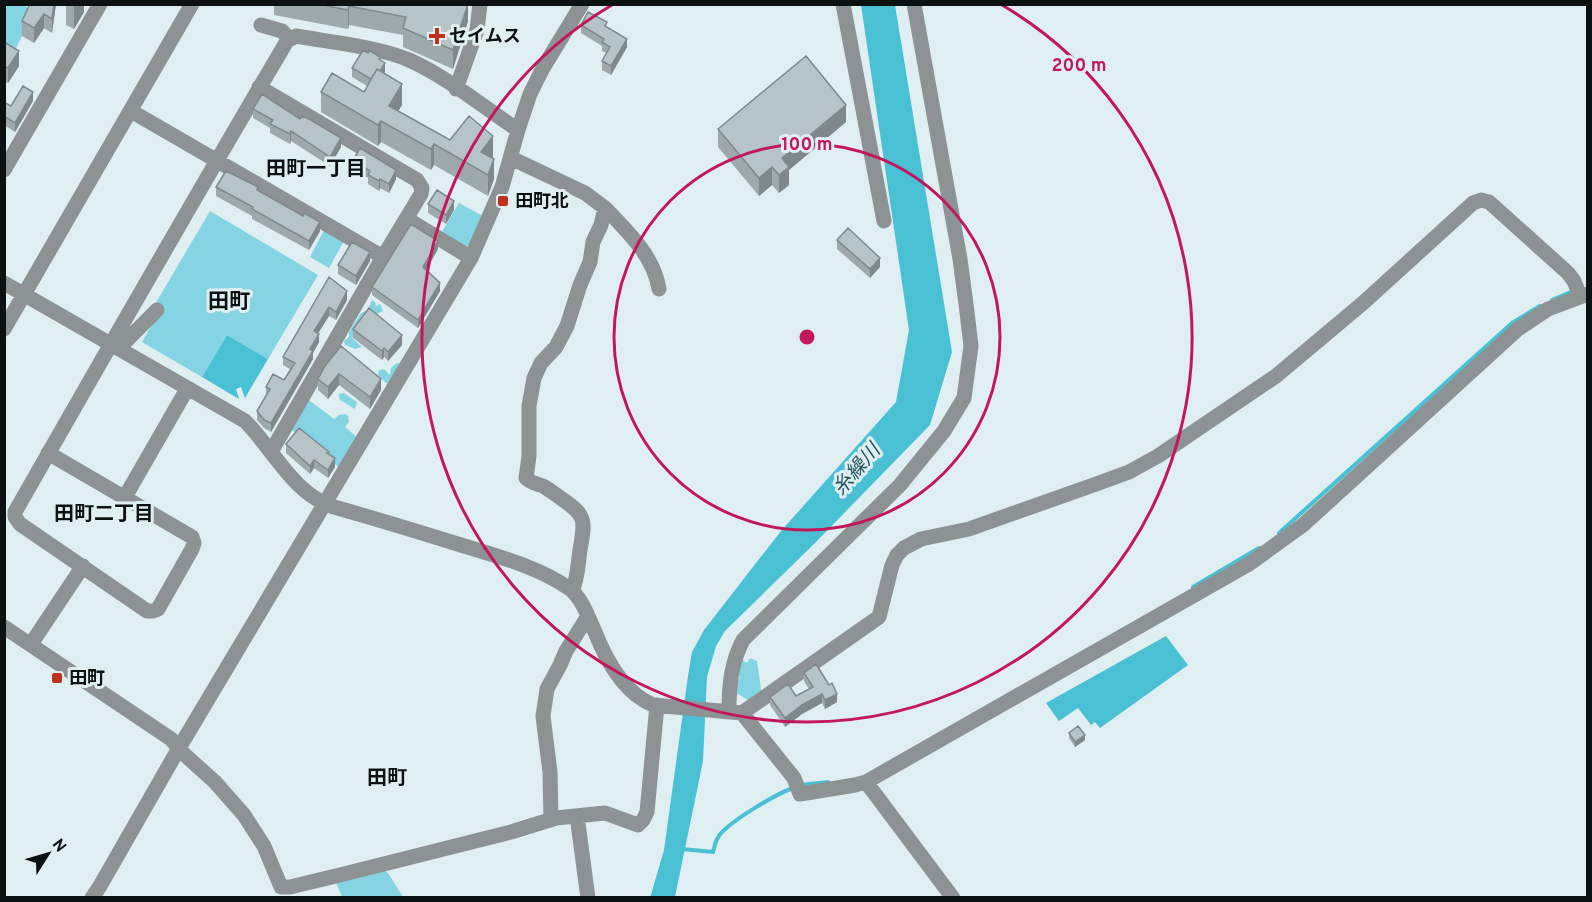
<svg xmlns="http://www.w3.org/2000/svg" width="1592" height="902" font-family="Overpass,'Noto Sans JP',sans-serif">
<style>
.green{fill:#85d4e4}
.water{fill:#49c0d4}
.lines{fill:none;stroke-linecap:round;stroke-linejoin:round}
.stream{stroke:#49c0d4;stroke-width:4}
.minor{stroke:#8d9394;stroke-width:15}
.wall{fill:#9da9ab}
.shaded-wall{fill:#7f898b}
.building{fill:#b6c4c7;stroke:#7f898b;stroke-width:1.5}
.ring{fill:none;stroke:#c2185b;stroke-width:3}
.poi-dot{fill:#bd311d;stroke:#dfeef1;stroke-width:2}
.labels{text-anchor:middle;stroke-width:6;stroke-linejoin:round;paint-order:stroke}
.poi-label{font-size:18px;font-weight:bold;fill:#0c1112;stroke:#dfeef1;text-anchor:start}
.neighbourhood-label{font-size:20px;font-weight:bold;fill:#0c1112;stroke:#dfeef1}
.water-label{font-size:20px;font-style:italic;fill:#23555e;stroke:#dfeef1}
.quarter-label{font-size:21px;font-weight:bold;fill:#0c1112;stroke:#dfeef1}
.centre{fill:#c2185b;stroke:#dfeef1;stroke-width:3}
.ring-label{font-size:18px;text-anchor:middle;font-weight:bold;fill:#c2185b;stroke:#dfeef1;stroke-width:6;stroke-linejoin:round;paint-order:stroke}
</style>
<rect width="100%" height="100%" fill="#dfeef1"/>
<path class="green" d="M4,5H23L34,11L11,59L5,54Z
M459,203L485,217L471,245L462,248L440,235Z
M210,211L318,275L268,359L227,335L202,377L142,342L160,310L154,306Z
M324,230L344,241L329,268L310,257Z
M372,300L375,302L376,306L380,304L383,311L375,315L352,338L362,347L355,349L345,345L344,341L349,337V332L361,313L368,310Z
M397,363L400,364L390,383H386L378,375L379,370L384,369L390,375L391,368Z
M344,393L357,402L355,409L340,400L339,394Z
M309,400L334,419L339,415L346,414L348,416L349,422L345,427L358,438L340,468L292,430Z
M750,658L757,661L762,696L751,702L733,691L740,677L736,675L742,660L747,663Z
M384,870L388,873L403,897H342L336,882Z"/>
<path class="water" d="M861,5H895L952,352L930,425L814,544L725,631L716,646L707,677L703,761L675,897L650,898L664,850L688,676L692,652L704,630L781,531L896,402L909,330Z
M227,335L268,359L245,398L241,387L236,389L239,399L202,377Z
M1166,636L1188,665L1100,728L1095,722L1091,725L1078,708L1059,721L1046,703Z"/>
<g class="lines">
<path class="stream" d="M1552,300L1573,291
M1279,533L1512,323L1540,306
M1193,587L1259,548
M800,785L828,782
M682,849L713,852C715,844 717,836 723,831C738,817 774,795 793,788"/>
<path class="minor" d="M843,4L884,221
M261,25L282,31L289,39
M456,89L477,30L480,4
M131,111L383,257L421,194L422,188L417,180L259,87
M511,158L585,193L605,208L601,225L593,242L590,262L580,285L567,326L556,347L541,363L534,378L529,406V456L526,478C531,483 537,484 543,486C550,490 556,495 562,499C587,516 585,521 580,550C578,563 578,578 572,591
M4,170L100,4
M605,208C627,231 654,256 659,289
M407,219L471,258
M4,283L245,421C274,450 293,494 334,507C377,519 419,532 461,545C497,556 539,567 570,589C582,598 589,619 595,632C606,660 624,693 653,705L742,713L794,778L800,794L855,785L866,782L1249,564L1303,525L1518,329L1548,309L1588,294
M4,329L192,4
M119,348L157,310
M271,452L383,257
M48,453L192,537L194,543L192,549L158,609L153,611H147L20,524L15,517V512C105,354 195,197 287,41L296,36C329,42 379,47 409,60C444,75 485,108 518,130
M125,497L187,389
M4,627L171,739L185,755L215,782L244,815L264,846L281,887H290L340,875L511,832L556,818L605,813L638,825L643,820L647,812L657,705
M31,644L83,566
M729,711C729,686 731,663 743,640L900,485L944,431L964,398L971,346L966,304L960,259L914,4
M742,713L879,617L892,565L897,555L904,548L921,539L969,529L1099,483L1129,472L1158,456L1276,376L1363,303L1473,203L1481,200L1489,202L1568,273L1574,281L1580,296
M866,782L953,898
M577,816L588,898
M551,820L550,772L543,716L547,689L560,665L566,651L588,616
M92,898L100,886L179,748L471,258L502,187L518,130L530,94L543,68L582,4"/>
</g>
<path class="wall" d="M29,4H56L52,33L44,28L34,43L22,36V21L30,5Z
M66,4H84V12L74,29L66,25Z
M274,4H468V21L453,69L403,47V35L349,25L348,29L274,15Z
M581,25L607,28L627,47L611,75L602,70V61L607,53L602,51V46L581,33Z
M4,42L19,66L8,83L4,81Z
M380,60L385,72L384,74L402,105L398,111L450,140L493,157L494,179L488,196L434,165L431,170L381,142L378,146L321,112V92H364L367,86L352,77V68Z
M33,101L15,132L4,125V102L11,106Z
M253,109L341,147L330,166L291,141L290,144L270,133V128L253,118Z
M846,122L789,170V185L779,193L772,185L759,196L718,147V129Z
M353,160L396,179L389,193L380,188L379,191L368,184V178L353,169Z
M216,187L258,191L320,231L309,250L252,219V216L216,196Z
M428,204L454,210L446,224L428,213Z
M837,240L880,267L870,278L837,249Z
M438,249L426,270L440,291L418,328L372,295V287Z
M370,261L356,285L338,274V265Z
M329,277L347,300L336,320L329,316L318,333L319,342L313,353V359L271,432L264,428L257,420V411L266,395V387L284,380L290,369L283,365V357Z
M353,329L402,345L388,361L384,357L382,360L353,338Z
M325,366L381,390L370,409L339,385L328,399L318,390V379Z
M286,444L329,454L335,467L328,478L314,468L310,474L286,453Z
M804,673L837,702L825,709L822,703L802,714L785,727L770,705V697L796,696L809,689L804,681Z
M1069,733L1085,740L1075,747L1069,738Z"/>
<path class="shaded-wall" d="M54,4H56L52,33V19Z
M74,4H84V12L74,29Z
M468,4V21L453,69V50Z
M349,6V25L348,29V10Z
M44,14V28L34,43V28Z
M627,39V47L611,75V66Z
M19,51V66L8,83V68Z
M385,63V72L375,90V81Z
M402,84V105L389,126V106Z
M33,92V101L15,132V123Z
M846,105V122L789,170V185L779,193V175L782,158Z
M381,121V142L378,146V125Z
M291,131V141L290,144V134Z
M493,136V157L481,172V152Z
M341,138V147L330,166V157Z
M434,144V165L431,170V149Z
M494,159V179L488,196V175Z
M772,167V185L759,196V178Z
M396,170V179L389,193V184Z
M380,179V188L379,191V181Z
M454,201V210L446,224V215Z
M320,222V231L309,250V241Z
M438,241V249L423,276V267Z
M370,252V261L356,285V276Z
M880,258V267L870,278V269Z
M440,283V291L418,328V320Z
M347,291V300L336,320V312Z
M329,307V316L314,340V331Z
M319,334V342L313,353V359L271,432V423Z
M402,335V345L388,361V352Z
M384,348V357L382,360V351Z
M339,374V385L328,399V387Z
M381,379V390L370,409V397Z
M335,458V467L328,478V470Z
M314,460V468L310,474V466Z
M822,694V703L802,714L785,727V718L802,705Z
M837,694V702L825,709V700Z
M1085,735V740L1075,747V742Z"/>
<path class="building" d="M30,4H54L52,19L44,14L34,28L22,21Z
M318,4H468L453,50L403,28L406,17L349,6L348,10Z
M588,12L607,22L605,26L627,39L611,66L602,61L610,47L602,42L604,39L581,25Z
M4,42L19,51L8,68L4,66Z
M363,50L368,53L369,50L380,57L379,59L385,63L380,71L377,69L371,79L352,68Z
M806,56L846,105L782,158L789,167L779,175L772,167L759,178L718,129Z
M377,69L402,84L389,106L450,140L469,116L493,136L481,152L494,159L488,175L434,144L431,149L381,121L378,125L321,92L332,73L364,92Z
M23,86L33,92L15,123L4,116V102L11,106Z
M262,94L300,119L302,116L311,120L341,138L330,157L291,131L290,134L270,124L273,120L253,109Z
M360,148L396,170L389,184L380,179L379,181L368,175L370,171L353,160Z
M226,171L258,187L257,190L303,216L304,213L320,222L309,241L252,209L253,207L216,187Z
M437,190L454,201L446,215L428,204Z
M411,224L438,241L423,267L440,283L418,320L372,287Z
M848,228L880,258L870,269L837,240Z
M352,242L370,252L356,276L338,265Z
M329,277L347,291L336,312L329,307L314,331L319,334L310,349L313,351L271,423L264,420L257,411L270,389L266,387L273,374L284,380L295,363L283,357Z
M369,308L402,335L388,352L384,348L382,351L353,329Z
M341,346L381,379L370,397L339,374L328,387L318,379L325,366Z
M299,428L329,452L327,453L335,458L328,470L314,460L310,466L286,444Z
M816,664L829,685L832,683L837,694L825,700L822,694L802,705L785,718L770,697L788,684L796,696L813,687L804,673Z
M1078,726L1085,735L1075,742L1069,733Z"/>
<g class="ring">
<circle cx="807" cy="337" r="193"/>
<path d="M1002 5A385 385 0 1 1 612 5"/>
</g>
<g class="poi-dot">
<path d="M434 27h6v6h6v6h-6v6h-6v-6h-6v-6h6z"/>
<rect x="497" y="195" width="12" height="12" rx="3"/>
<rect x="51" y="672" width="12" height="12" rx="3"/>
</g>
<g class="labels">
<g class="poi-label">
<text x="449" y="42">セイムス</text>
<text x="515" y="207">田町北</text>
<text x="69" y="684">田町</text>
</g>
<g class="neighbourhood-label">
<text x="316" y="175">田町一丁目</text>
<text x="104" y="520">田町二丁目</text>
<text x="387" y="784">田町</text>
</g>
<g class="water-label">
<text transform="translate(856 469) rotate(-49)" y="7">糸繰川</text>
</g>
<g class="quarter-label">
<text x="229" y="308">田町</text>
</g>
</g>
<circle cx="807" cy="337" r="9" class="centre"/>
<g class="ring-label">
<text x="1079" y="71">200 m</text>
<text x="807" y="150">100 m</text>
</g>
<rect width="1592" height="902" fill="none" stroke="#0c1112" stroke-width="12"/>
<g transform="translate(48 854) rotate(53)" stroke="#dfeef1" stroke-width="4.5" paint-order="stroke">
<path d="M0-4.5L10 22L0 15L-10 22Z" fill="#0c1112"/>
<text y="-9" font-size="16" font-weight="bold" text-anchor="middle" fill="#0c1112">N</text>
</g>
</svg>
